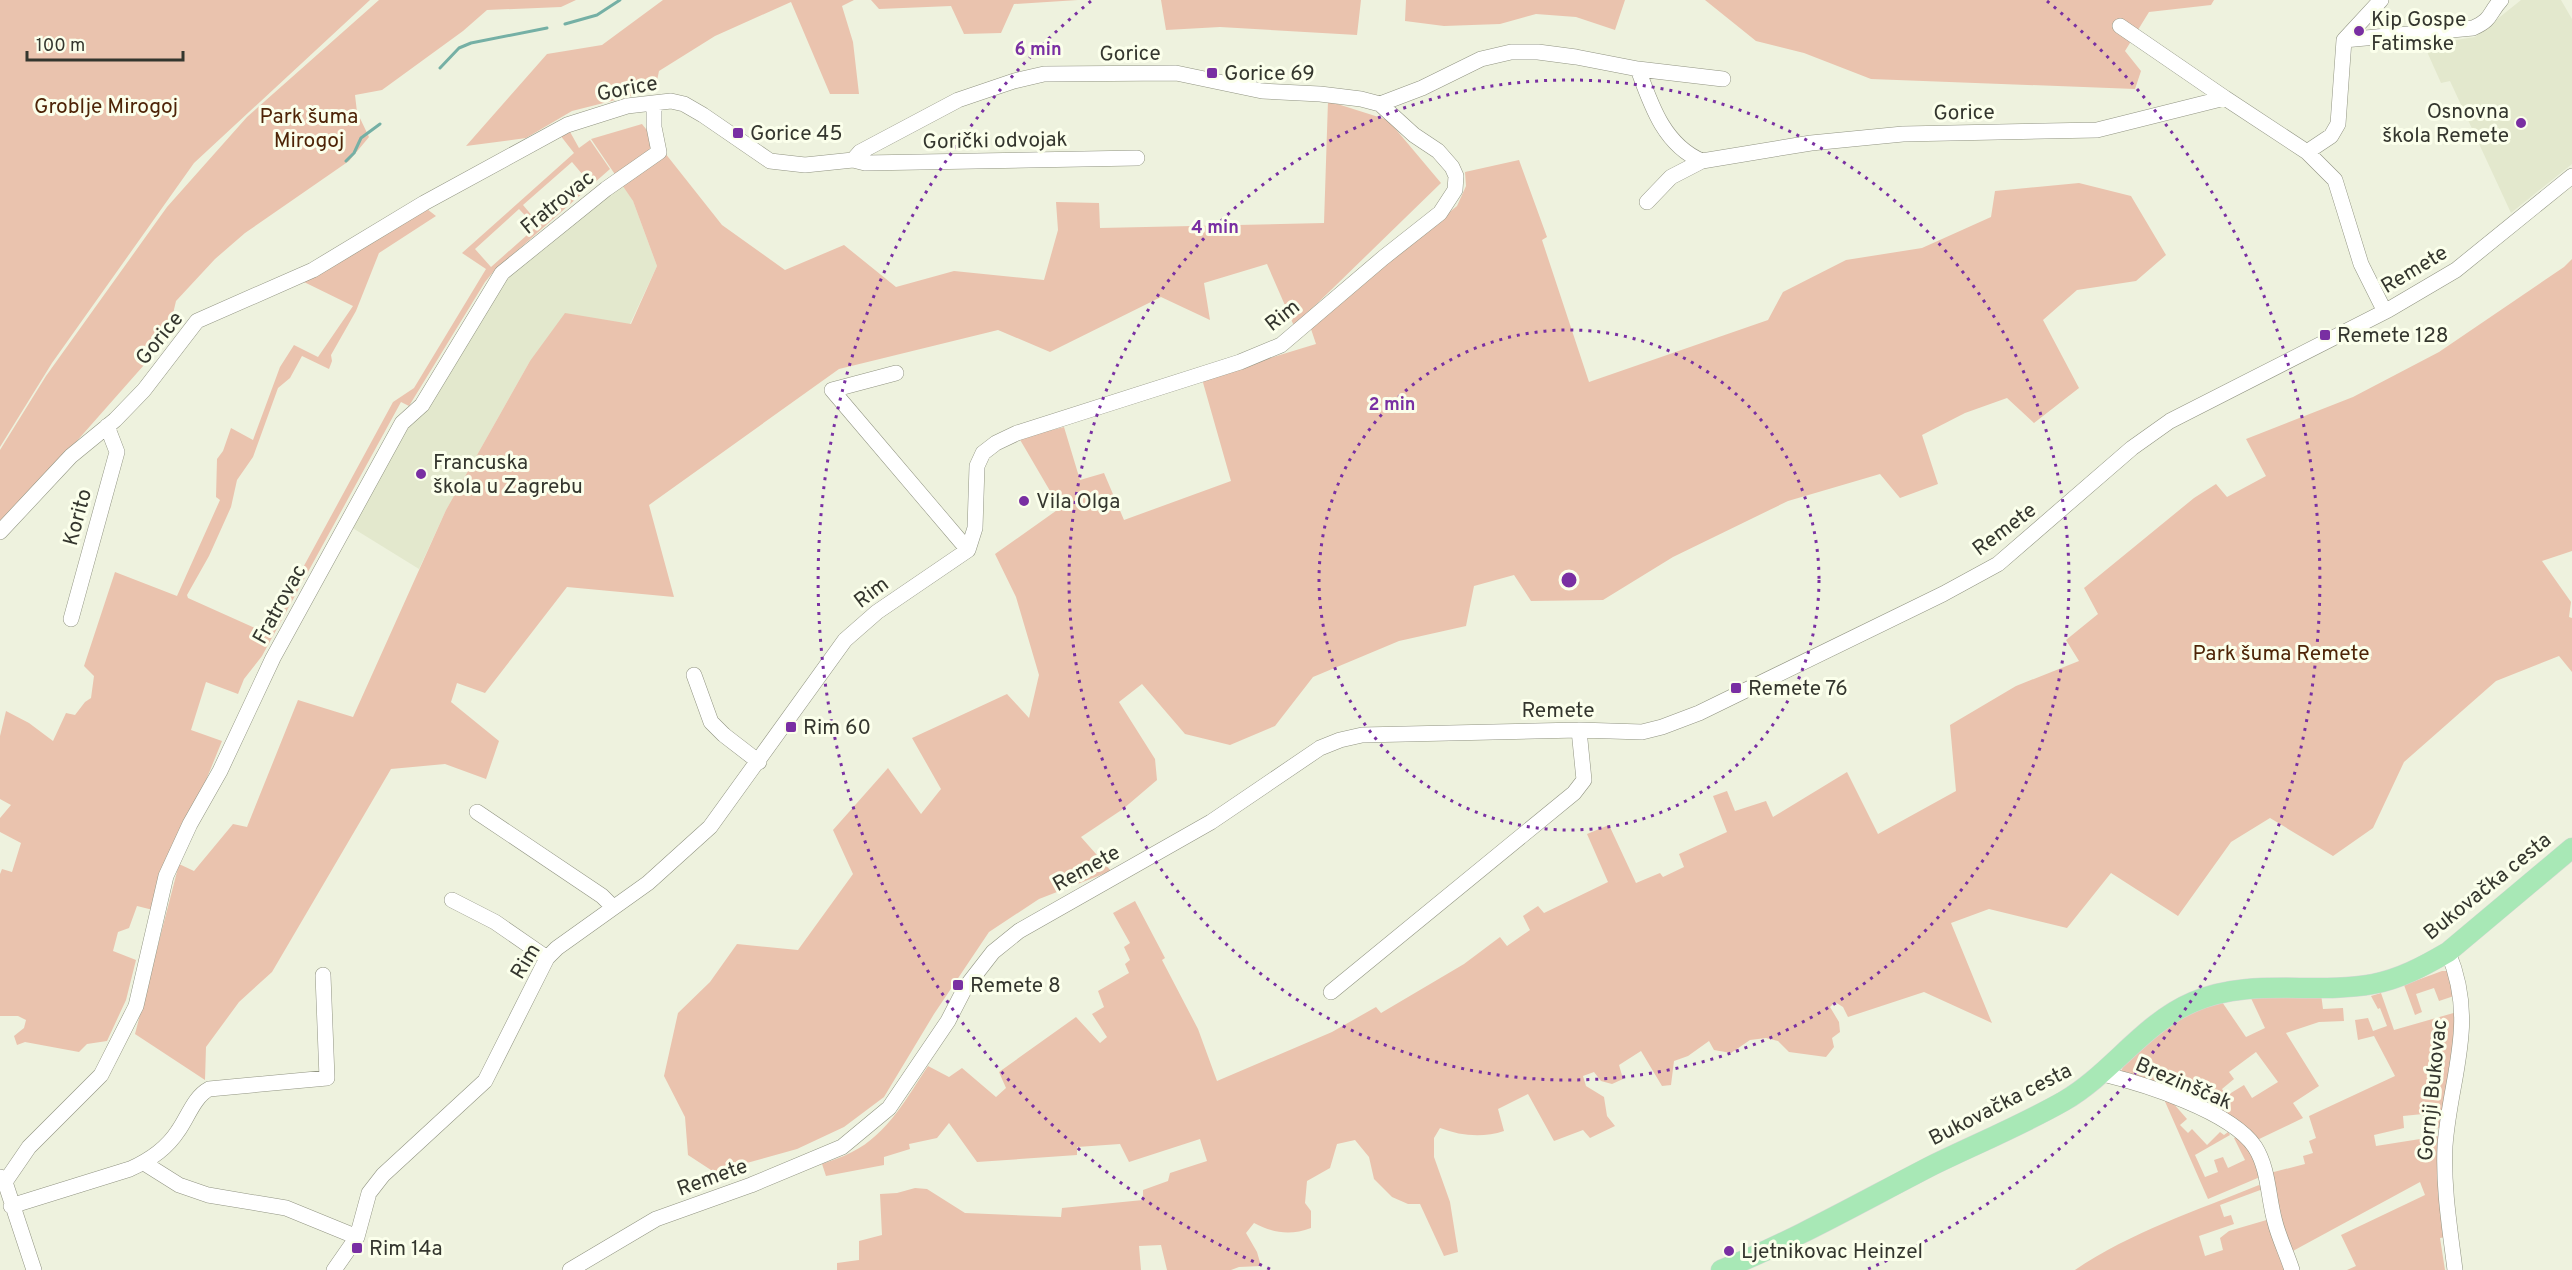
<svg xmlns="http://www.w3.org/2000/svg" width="2572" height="1270" font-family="Overpass,sans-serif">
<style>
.built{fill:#e3e8cd}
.green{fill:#eac3ae;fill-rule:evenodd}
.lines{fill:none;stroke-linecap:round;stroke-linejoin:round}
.stream{stroke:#75b0a5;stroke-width:3}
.minor-casing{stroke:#919482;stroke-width:16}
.major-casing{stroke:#d6d7d5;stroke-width:21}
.minor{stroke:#fff;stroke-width:15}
.major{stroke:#a8e8b6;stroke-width:20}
.ring{fill:none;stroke:#792fa2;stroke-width:3;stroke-dasharray:3 6}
.poi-dot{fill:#792fa2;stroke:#fbffeb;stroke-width:2}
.labels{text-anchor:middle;stroke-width:6;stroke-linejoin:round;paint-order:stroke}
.poi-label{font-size:21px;fill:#34362e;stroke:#fbffeb;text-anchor:start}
.street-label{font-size:21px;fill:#34362e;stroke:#fbffeb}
.park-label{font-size:21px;fill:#4e2407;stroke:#fbffeb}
.centre{fill:#792fa2;stroke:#fbffeb;stroke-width:3}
.ring-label{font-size:18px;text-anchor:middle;font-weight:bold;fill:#792fa2;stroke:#fbffeb;stroke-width:6;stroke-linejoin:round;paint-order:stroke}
</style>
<rect width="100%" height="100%" fill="#eef2de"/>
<path class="built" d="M2521,0H2561L2572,19V164L2511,213L2450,81L2441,83L2424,45L2475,37Z
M623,185L633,201L657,266L630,324L530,361L446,510L419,569L351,527L407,425L505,277Z"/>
<path class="green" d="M0,0H370L194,163L52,363L0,447Z
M379,0H576L561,7L487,10L463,31L382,90L355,95L357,112L369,137L349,161L245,233L215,259L176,301L167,339L0,528V450L46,376L167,207L247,117Z
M663,0H854L842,6L853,42L859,94H830L791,2L715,36L659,71L655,90L572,111L526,138L466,146L547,54L602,45Z
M871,0H1078L1014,4L1001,33L964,34L951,6L879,9Z
M1161,0H1361L1357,35L1220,27L1166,30Z
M1406,0H1625L1615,30L1576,17L1536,14L1500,24L1444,26L1405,21Z
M1705,0H2214L2211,5L2149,12L2125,51L2141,71L2135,89L1871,79L1804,53L1756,41Z
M1328,101L1388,120L1441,183L1294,326L1267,264L1204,283L1210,320L1161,297L1050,352L998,330L839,369L649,505L674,597L567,587L485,693L457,683L451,702L499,741L486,779L445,764L391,769L272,972L239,1002L206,1047L205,1080L135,1034L179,864L194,871L233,824L247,827L298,700L353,717L446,510L530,361L565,313L631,324L657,266L633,201L591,139L642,124L722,225L785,270L844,245L896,287L954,271L1044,280L1058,230L1056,202L1099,203L1100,228L1324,223Z
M569,130L579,148L590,140L610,169L494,271L485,282L409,406L401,402L262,656L244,679L238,694L206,682L191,730L222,741L153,910L137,906L129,928L118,932L113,951L136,960L126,1000L107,1041L87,1044L79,1052L25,1042L17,1045L14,1036L24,1028L26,1020L18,1016H0V874L2,869L12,872L21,843L0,832V818L11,805L0,799V736L6,711L29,723L53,741L66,713L75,715L85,702L91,698L94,676L84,666L115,572L177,596L220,500L216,497L217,459L223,451L231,428L253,440L280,367L294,345L318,357L353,306L304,282L427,209L436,216L379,253L356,311L331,355L332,361L329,369L302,356L290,378L278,388L253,457L237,480L231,507L209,556L187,595L188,598L266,633L268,632L393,402L414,388L486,269L462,253L574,153L560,135ZM572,162L588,181L539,224L523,205ZM519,209L536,227L491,267L475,249Z
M1519,160L1547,237L1542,240L1589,382L1768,320L1783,292L1846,260L1922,248L1991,217L1995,191L2079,183L2131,196L2166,255L2136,281L2077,290L2043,320L2079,388L2034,423L2007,398L1965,413L1922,435L1938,484L1900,498L1880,474L1788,501L1673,557L1603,600L1531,601L1514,575L1474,586L1466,626L1399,641L1313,677L1275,726L1230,745L1185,734L1142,684L1119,702L1155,759L1157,780L1123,809L1081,837L1111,871L1039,899L989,932L934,1014L884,1097L844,1127L797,1149L714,1172L688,1155L685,1117L664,1076L678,1013L710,982L737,944L798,950L853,874L833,830L888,768L921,814L941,789L912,738L1007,694L1029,718L1039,675L1016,597L995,554L1060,508L1019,438L1064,427L1080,480L1104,473L1124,520L1231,481L1202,379L1316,344L1310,326L1457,206L1466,186L1465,172Z
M2572,259V551L2542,561L2571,602L2569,617L2572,618V672L2559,656L2496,681L2404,762L2373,828L2333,856L2270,818L2231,842L2178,916L2111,873L2067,928L1989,909L1951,923L1992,1023L1924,992L1848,1017L1843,1007L1835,1002L1830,1007L1839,1022L1840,1032L1832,1038L1834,1047L1826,1057L1789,1052L1778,1041L1766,1038L1750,1040L1731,1053L1714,1050L1709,1041L1688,1056L1674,1061L1671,1085L1662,1086L1641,1051L1619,1065L1623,1079L1612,1084L1601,1081L1594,1072L1583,1076L1586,1086L1604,1097L1607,1116L1615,1126L1590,1138L1583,1130L1554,1141L1528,1094L1498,1109L1504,1131C1483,1138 1461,1136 1440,1128L1434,1138V1157L1450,1202L1458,1252L1444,1256L1420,1204H1408L1392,1197L1374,1179L1369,1157L1355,1140L1337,1144L1330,1168L1307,1181L1305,1203L1311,1211V1228C1290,1236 1273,1233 1254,1223L1246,1233L1257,1252L1261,1266L1239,1267L1231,1270H1167L1161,1245L1139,1246L1141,1270H837V1263L859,1260V1241L882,1235L880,1194L897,1193L915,1188L927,1189L965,1213L1061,1217L1062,1208L1143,1200V1190L1168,1181L1170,1173L1207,1161L1200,1139L1129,1162L1120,1144L1077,1147V1155L977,1162L949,1123L937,1138L909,1144L910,1149L884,1157V1165L826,1176L822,1164C832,1160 843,1157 852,1152C887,1135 908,1096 928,1066L949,1077L962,1068L996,1097L1006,1088L999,1072L1076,1017L1100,1043L1107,1037L1092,1014L1104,1007L1098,991L1129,973L1125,964L1130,960L1124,947L1130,943L1113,913L1135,901L1165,958L1162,960L1198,1029L1217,1081L1332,1032L1376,1007L1381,1013L1464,964L1500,937L1507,946L1530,930L1523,916L1538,906L1544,913L1608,882L1587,834L1609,825L1636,883L1660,873L1663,877L1684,867L1679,854L1727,832L1713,796L1727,791L1735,811L1766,801L1773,817L1847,772L1878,834L1956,791L1950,725L2016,686L2079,661L2066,640L2098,614L2084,588L2194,498L2216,484L2227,497L2266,476L2246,439L2353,397L2439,352L2564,267Z
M2442,971H2448L2454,996L2439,1001L2434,988L2416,994L2422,1012L2415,1015L2404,985Z
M2381,993L2394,1030L2457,1012L2455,1056L2442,1128L2425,1129L2423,1114L2403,1116L2404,1128L2374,1135L2376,1146L2439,1136L2446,1237L2440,1238L2445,1270H2347L2356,1266L2341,1235L2425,1195L2420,1182L2291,1252L2279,1225L2270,1173L2305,1164L2303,1156L2313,1153L2309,1141L2316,1138L2309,1116L2395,1076L2374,1036L2358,1040L2355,1020L2368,1018L2373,1031L2387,1026L2380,1008L2378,1009L2371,996Z
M2321,994L2323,1009L2343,1008L2344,1021L2319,1022L2286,1033L2319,1086L2293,1103L2303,1118L2255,1141L2121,1074C2121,1063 2146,1036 2156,1030C2175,1018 2199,1009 2220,999L2246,1037L2265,1028L2250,996ZM2256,1052L2278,1082L2252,1098L2244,1085L2226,1096L2222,1089L2234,1079L2229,1072Z
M2163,1097L2173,1103L2187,1119L2180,1125L2188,1133L2192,1129L2207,1145L2220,1132L2224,1135L2228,1132L2230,1135L2195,1155L2205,1177L2218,1172L2214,1160L2223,1157L2228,1168L2245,1160L2234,1138L2238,1137L2249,1145L2260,1177L2208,1199Z
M2259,1185L2263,1189L2220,1205L2224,1217L2231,1215L2234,1224L2199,1236L2205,1256L2223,1250L2220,1238L2229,1231L2270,1219L2287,1270H2075C2131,1232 2196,1211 2259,1185Z"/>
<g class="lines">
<path class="stream" d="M565,24L597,15L620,0
M440,68L459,48L471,43L547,28
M346,161L354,153L361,138L380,124"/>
<g class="minor-casing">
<path id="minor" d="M2120,26L2225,98
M2344,40L2473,28C2493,19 2488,14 2501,0
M1638,69L1723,79
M2307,152L2331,136L2338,124L2344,40L2381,0
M853,160L865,163L1137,158
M1647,202L1671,177L1702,161
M896,373L832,390L968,550
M0,532L71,456L115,420L144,390L197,321L313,270L424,203L567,125L627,106L671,101L684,104L703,115L770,161L805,165L853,160L860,152L958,100L1014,81L1044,74L1176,73L1262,91L1320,94L1361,99L1380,104L1422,88L1481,59L1511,52H1538L1576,57L1638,69C1651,105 1664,145 1702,161L1811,143L1903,134L2097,130L2225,98L2307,152L2335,180L2361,264L2382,306L2388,310
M71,619L117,452L107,426
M694,675L711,722L724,735L759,762
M477,812L602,896L613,907
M452,900L495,922L547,958
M2448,952C2478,1023 2450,1076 2445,1146C2443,1188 2450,1229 2455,1270
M1331,992L1574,793L1584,780L1579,730
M2103,1074C2144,1084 2231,1111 2255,1147C2269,1169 2268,1198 2275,1222C2279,1238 2287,1254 2292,1270
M144,1163L179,1185L208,1195L286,1208L357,1237
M0,1177L5,1182L34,1270
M5,1182L29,1147L101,1075L136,1006L166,876L190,824L220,771L273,658L402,423L422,405L502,273L606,189L659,152L654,127V103
M11,1206L130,1169C148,1161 167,1148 178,1131C188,1117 194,1097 209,1089L327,1078L323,975
M334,1270L357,1237L369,1193L383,1175L485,1081L547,958L557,948L648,883L710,827L845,640L877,612L968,550L975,528L977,466L983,453L996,443L1017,433L1240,362L1281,345L1383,258L1440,213L1455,190L1456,176L1452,167L1438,151L1414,135L1380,104
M570,1270L656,1219L751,1185L842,1147L889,1108L948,1021L965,988L993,952L1019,931L1211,822L1320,748L1340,740L1362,735L1579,730L1642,732L1662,727L1699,713L1943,594L1998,564L2132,448L2170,421L2388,310L2456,270L2572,176"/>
</g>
<g class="major-casing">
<path id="major" d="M1721,1270C1795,1240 1863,1201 1933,1165C1976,1144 2022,1125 2064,1101C2112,1073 2142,1024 2193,1002C2250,977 2313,995 2373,984C2400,979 2424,966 2448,952L2572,848"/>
</g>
<use href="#minor" class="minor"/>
<use href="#major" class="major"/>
</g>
<g class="ring">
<circle cx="1569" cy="580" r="250"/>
<circle cx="1569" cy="580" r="500"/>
<path d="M1270 1269A751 751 0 0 1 1091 1M2047 1A751 751 0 0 1 1868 1269"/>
</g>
<g class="poi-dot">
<circle cx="2359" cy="31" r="6"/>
<rect x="1206" y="67" width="12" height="12" rx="3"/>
<circle cx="2521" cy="123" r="6"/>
<rect x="732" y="127" width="12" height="12" rx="3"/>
<rect x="2319" y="329" width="12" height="12" rx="3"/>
<circle cx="421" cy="474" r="6"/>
<circle cx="1024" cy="501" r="6"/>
<rect x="1730" y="682" width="12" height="12" rx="3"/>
<rect x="785" y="721" width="12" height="12" rx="3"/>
<rect x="952" y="979" width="12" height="12" rx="3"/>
<rect x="351" y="1242" width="12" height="12" rx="3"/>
<circle cx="1729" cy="1251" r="6"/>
</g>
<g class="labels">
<g class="poi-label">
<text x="2371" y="26">Kip Gospe<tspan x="2371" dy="24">Fatimske</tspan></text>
<text x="1224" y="80">Gorice 69</text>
<text x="2509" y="118" text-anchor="end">Osnovna<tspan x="2509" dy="24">škola Remete</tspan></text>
<text x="750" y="140">Gorice 45</text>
<text x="2337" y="342">Remete 128</text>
<text x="433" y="469">Francuska<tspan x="433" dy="24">škola u Zagrebu</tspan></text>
<text x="1036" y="508">Vila Olga</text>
<text x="1748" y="695">Remete 76</text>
<text x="803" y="734">Rim 60</text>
<text x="970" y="992">Remete 8</text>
<text x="369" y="1255">Rim 14a</text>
<text x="1741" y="1258">Ljetnikovac Heinzel</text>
</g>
<g class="street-label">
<text transform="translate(1130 53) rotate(-1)" y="7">Gorice</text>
<text transform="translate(627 88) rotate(-11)" y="7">Gorice</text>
<text transform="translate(1964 112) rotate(-1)" y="7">Gorice</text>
<text transform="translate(995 140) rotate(-1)" y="7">Gorički odvojak</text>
<text transform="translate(557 202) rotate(-39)" y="7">Fratrovac</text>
<text transform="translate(2414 269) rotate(-31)" y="7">Remete</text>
<text transform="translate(1282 315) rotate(-38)" y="7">Rim</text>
<text transform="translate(159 338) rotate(-51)" y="7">Gorice</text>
<text transform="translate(77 517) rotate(-75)" y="7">Korito</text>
<text transform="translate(2004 529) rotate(-37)" y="7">Remete</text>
<text transform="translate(871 592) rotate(-37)" y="7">Rim</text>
<text transform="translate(279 604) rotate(-61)" y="7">Fratrovac</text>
<text x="1558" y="717">Remete</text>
<text transform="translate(1086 868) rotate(-29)" y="7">Remete</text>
<text transform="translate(2487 886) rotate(-39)" y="7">Bukovačka cesta</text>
<text transform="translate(525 961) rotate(-59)" y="7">Rim</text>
<text transform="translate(2184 1083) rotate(23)" y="7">Brezinščak</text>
<text transform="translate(2432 1090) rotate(-84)" y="7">Gornji Bukovac</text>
<text transform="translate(2000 1104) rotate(-27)" y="7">Bukovačka cesta</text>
<text transform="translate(712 1177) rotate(-20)" y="7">Remete</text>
</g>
<g class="park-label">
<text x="106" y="113">Groblje Mirogoj</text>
<text x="309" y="123">Park šuma<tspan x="309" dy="24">Mirogoj</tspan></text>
<text x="2281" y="660">Park šuma Remete</text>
</g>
</g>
<circle cx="1569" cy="580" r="9" class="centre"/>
<g class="ring-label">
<text x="1038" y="55">6 min</text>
<text x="1215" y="233">4 min</text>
<text x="1392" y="410">2 min</text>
</g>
<path d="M27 51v9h156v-9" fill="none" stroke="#34362e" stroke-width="3"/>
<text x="36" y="51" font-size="18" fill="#34362e" stroke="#fbffeb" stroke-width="4.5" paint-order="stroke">100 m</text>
</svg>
